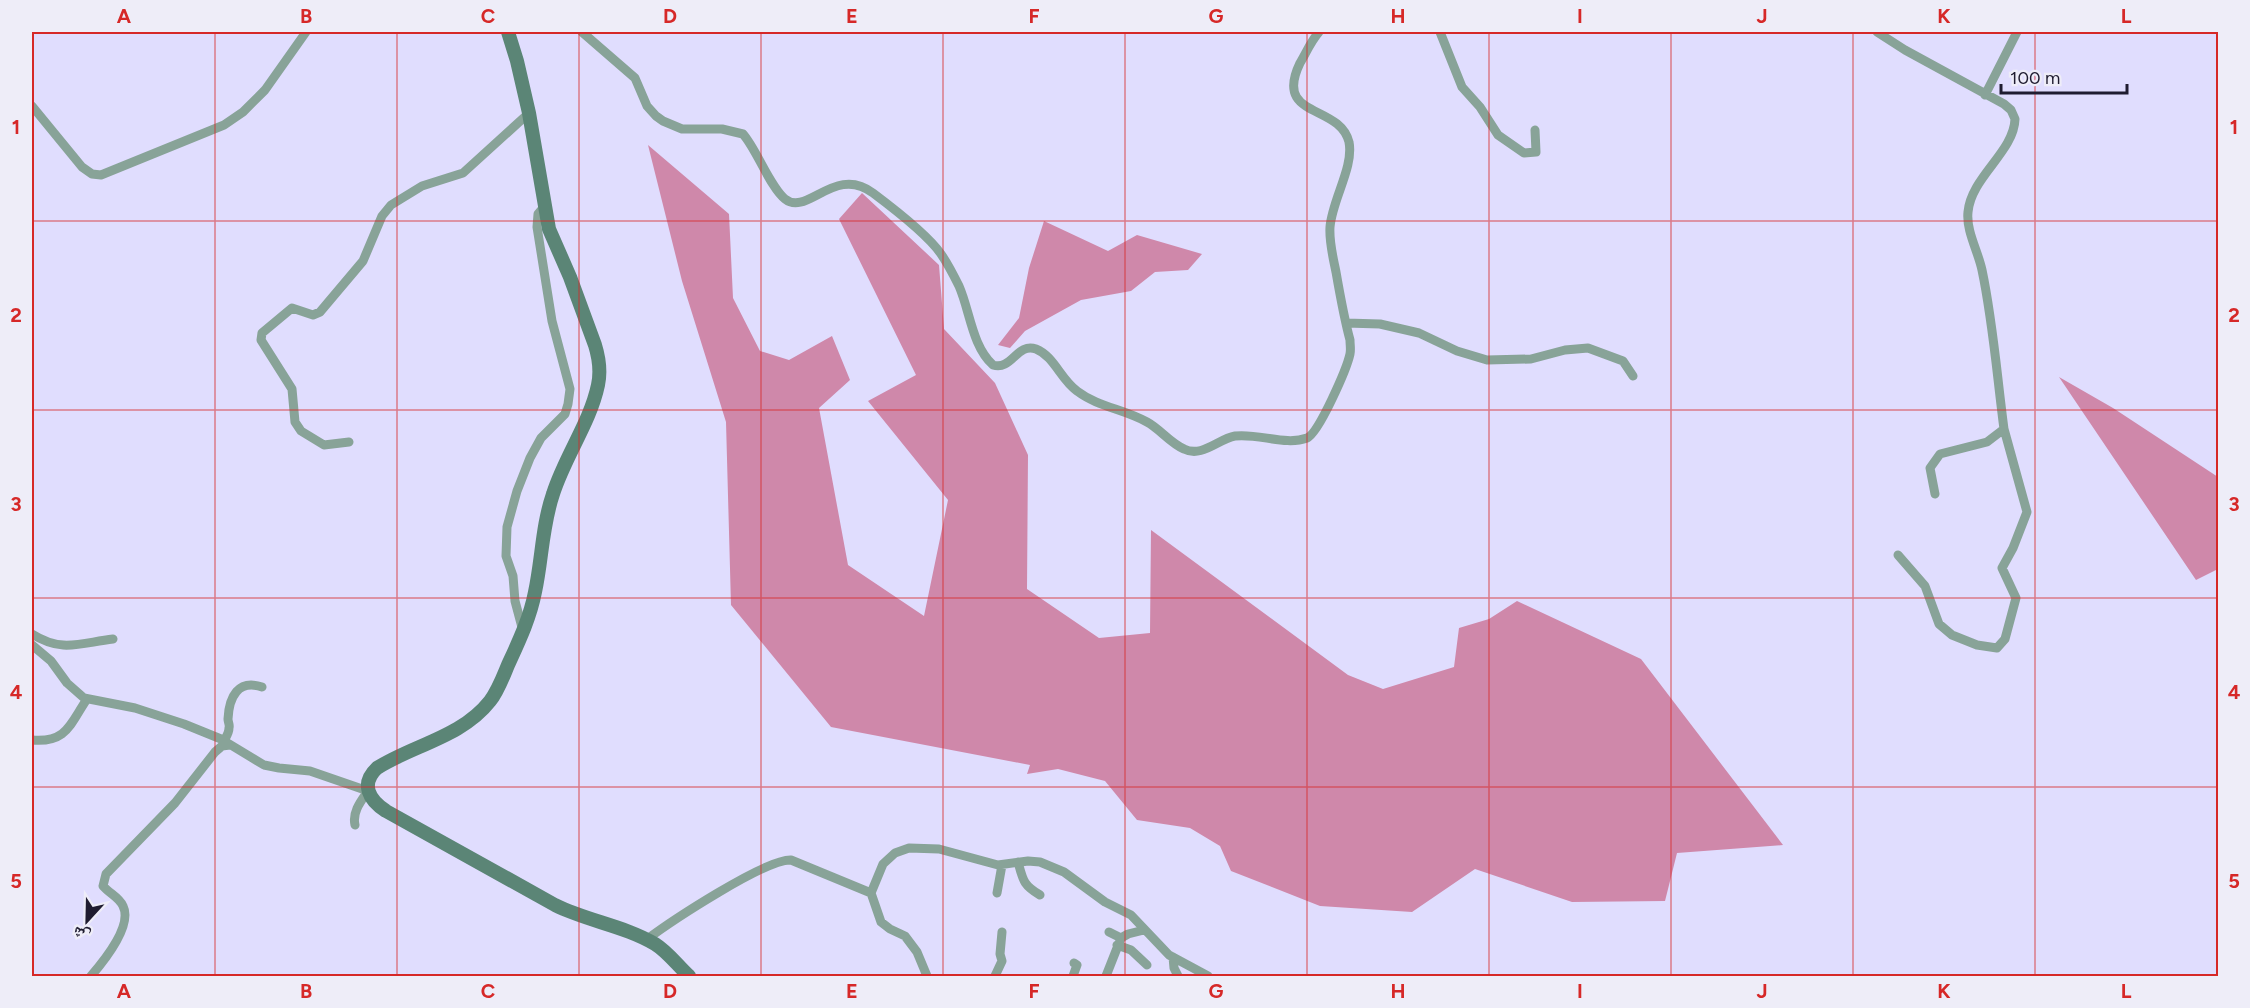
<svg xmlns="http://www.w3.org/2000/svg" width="2250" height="1008" font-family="Figtree,'Noto Naskh Arabic',sans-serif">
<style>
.forest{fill:#cf88aa}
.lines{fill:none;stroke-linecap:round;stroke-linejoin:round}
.street{stroke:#88a398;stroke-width:9}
.secondary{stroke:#5b8576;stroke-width:14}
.grid{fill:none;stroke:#d62828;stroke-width:1.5;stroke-opacity:0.55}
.neatline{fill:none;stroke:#d62828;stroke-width:2}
.grid-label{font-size:20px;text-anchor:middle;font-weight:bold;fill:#d62828}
</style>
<rect width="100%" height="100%" fill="#e0ddfe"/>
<path class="forest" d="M648,145L729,214L733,298L760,351L789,360L832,336L850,380L819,408L848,565L924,616L948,500L868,401L916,375L839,219L862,193L939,265L944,329L995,383L1028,455L1027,589L1099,638L1150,633L1151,530L1348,675L1383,689L1454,667L1459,628L1489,619L1517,601L1641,659L1783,845L1677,853L1665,901L1572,902L1475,869L1412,912L1320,906L1231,871L1220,846L1190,828L1137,820L1105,781L1058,769L1027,774L1030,765L831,727L731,605L726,422L682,281Z
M1044,221L1108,251L1137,235L1202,254L1188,270L1155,272L1131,291L1081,300L1025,331L1010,348L998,345L1019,318L1029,268Z
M2059,377L2113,408L2218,477V569L2196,580Z"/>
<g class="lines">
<path class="street" d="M582,32L635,78L647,106L656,116L663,121L682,129H722L743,134C757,150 770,187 785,199C807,217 835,164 873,193C893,208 928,235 941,254C948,264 954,276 959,286C970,311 972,346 993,365C1012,371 1017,342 1036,349C1054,356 1061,380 1077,391C1098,407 1124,409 1147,422C1160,429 1170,443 1184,449C1202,458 1218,439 1235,436C1259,433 1285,446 1307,438C1319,433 1347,368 1350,354C1351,349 1350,345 1350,340C1344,318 1340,295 1336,272C1333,257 1329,242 1330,227C1332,200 1354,167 1349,142C1339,103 1273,119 1300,63C1306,53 1311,41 1319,32
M1440,32L1462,87L1480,107L1498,135L1524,153L1536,152L1535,130
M1877,32L1905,50L2004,104L2011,110L2015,119C2014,152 1971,177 1968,212C1966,231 1978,251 1982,270C1993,322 1997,376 2004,429L1987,442L1940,454L1930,468L1935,494
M1985,95L2017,32
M32,106L82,167L92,174L101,175L224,125L243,112L265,90L306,32
M1346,323L1380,324L1419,333L1457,351L1487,360L1531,359L1565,350L1588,348L1623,361L1633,376
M349,442L324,445L301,431L295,422L292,389L261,340L262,333L292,308L313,315L320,312L363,261L382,216L391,205L422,186L463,173L529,113
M1898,555L1925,586L1939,624L1952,635L1977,645L1997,648L2005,639L2016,598L2002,568L2013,548L2027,512L2004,429
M523,631L515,601L513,576L506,556L507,527L517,491L530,458L541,438L565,414L568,404L570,389L552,321L537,227L538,214L544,207
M32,634C62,653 80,643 113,639
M32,645L51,661L67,683L84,698L135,708L184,724L221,739L264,765L279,768L310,771L368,791C361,801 352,812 355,825
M32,740C67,743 70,724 87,699
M224,741C226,737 229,733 229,728C230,725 228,722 228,719C229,697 238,679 262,687
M1018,862C1023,880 1023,885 1040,895
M871,893L883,864L895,853L909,848L939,849L998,865L1028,861L1040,862L1064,872L1105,902L1131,915L1169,955L1208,976
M997,893L1002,865
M1109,932L1121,938
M646,940C670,922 765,859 791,860L871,893L881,922L890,929L905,936L917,952L927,976
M1117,945L1131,950L1147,965
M1173,957L1174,968L1178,976
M91,976C103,962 133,926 123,906C119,897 110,894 103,886L106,874L175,803L215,752L222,746L230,745
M995,976L1002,961L1000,954L1002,932
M1073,976L1077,965L1074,963
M1106,976L1121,938L1128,934L1144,930"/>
<path class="secondary" d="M508,32L517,61L529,113L549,229L570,277L595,345C599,358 601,371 598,385C590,423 565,456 553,494C542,526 542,560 535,592C530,618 519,641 508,665C503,677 498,691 490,701C462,737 413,745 377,768C360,784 369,800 386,811L555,905C587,921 625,926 655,944C668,952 678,966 689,976"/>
</g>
<path class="grid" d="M215,32V976M397,32V976M579,32V976M761,32V976M943,32V976M1125,32V976M1307,32V976M1489,32V976M1671,32V976M1853,32V976M2035,32V976M32,221H2218M32,410H2218M32,598H2218M32,787H2218"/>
<rect width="2250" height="1008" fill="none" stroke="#eeedf8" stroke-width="66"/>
<g transform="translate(87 921) rotate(202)" stroke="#eeedf8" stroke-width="4.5" paint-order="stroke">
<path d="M0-4.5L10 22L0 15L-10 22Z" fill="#1f1c30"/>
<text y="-9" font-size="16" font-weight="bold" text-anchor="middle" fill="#1f1c30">ش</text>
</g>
<path d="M2001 84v9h126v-9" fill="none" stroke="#1f1c30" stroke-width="3"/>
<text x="2010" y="84" font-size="18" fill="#1f1c30" stroke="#eeedf8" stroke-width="4.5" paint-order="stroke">100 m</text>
<rect x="33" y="33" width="2184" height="942" class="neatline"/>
<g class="grid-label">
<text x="124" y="23">A</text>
<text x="306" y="23">B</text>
<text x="488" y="23">C</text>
<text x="670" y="23">D</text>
<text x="852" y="23">E</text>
<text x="1034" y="23">F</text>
<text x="1216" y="23">G</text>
<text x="1398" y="23">H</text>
<text x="1580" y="23">I</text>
<text x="1762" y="23">J</text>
<text x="1944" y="23">K</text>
<text x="2126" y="23">L</text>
<text x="16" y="134">1</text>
<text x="2234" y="134">1</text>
<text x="16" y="322">2</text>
<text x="2234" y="322">2</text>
<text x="16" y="511">3</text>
<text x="2234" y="511">3</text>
<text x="16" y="699">4</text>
<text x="2234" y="699">4</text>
<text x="16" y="888">5</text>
<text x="2234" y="888">5</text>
<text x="124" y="998">A</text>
<text x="306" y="998">B</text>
<text x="488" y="998">C</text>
<text x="670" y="998">D</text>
<text x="852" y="998">E</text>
<text x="1034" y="998">F</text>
<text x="1216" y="998">G</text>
<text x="1398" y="998">H</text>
<text x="1580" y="998">I</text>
<text x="1762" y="998">J</text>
<text x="1944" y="998">K</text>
<text x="2126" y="998">L</text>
</g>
</svg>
